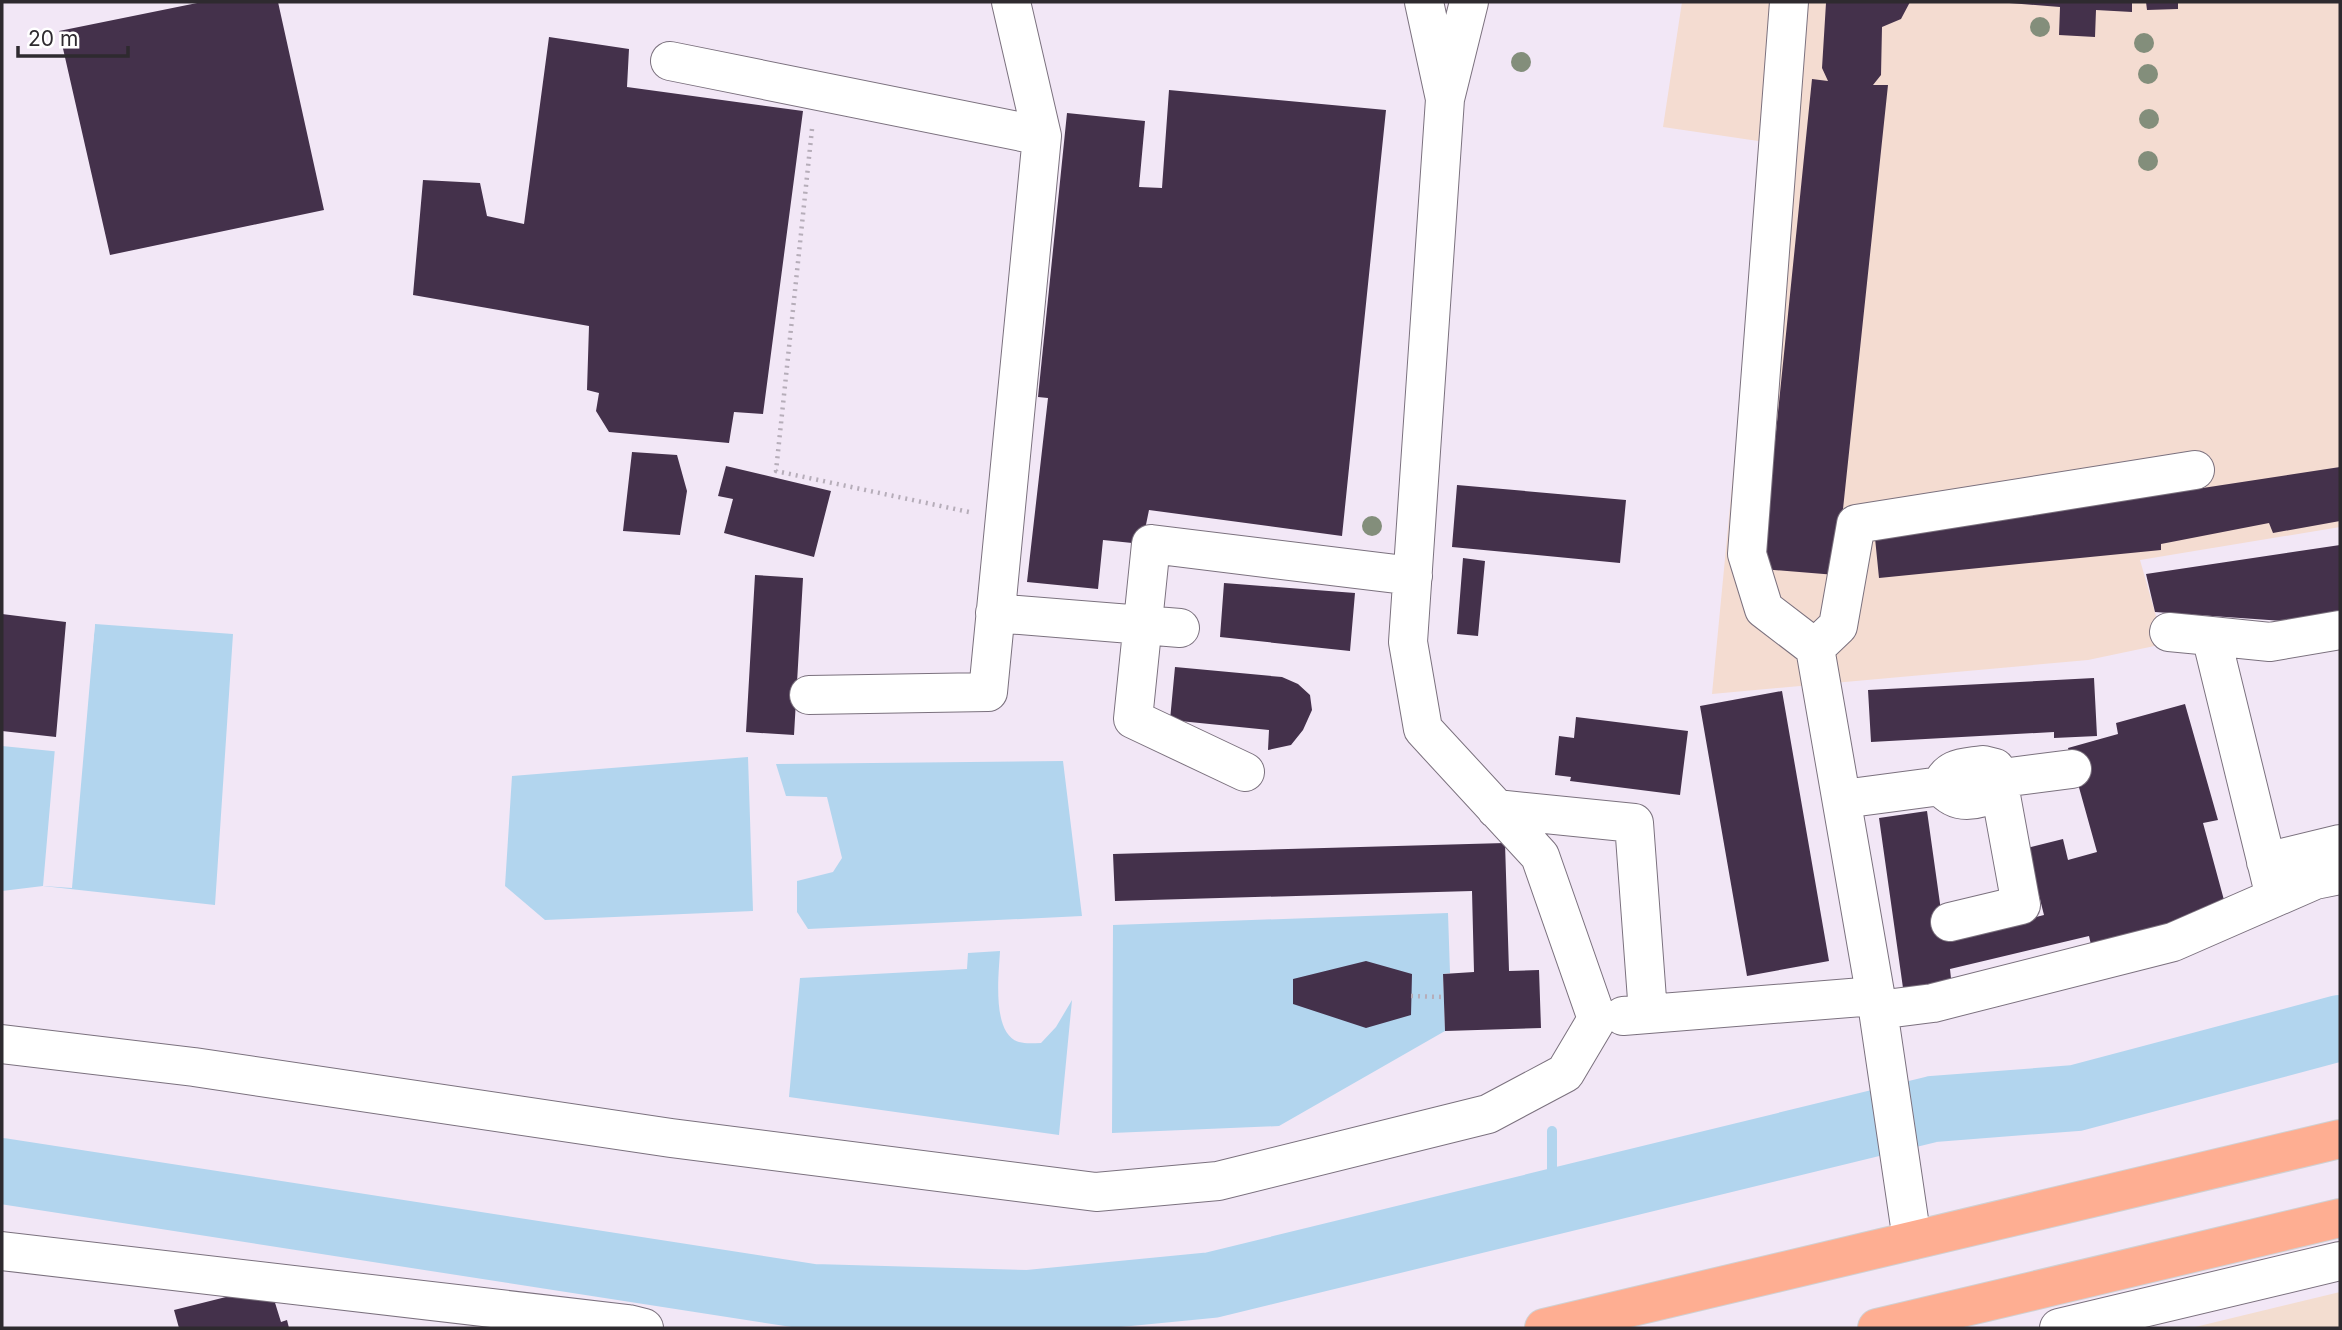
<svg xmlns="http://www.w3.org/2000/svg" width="2342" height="1330" font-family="Inter,sans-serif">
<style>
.industrial{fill:#f3ddd0}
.education{fill:#f4dcd1}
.water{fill:#b2d5ee}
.pier{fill:#f2e7f6}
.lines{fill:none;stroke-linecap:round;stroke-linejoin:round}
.stream{stroke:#b2d5ee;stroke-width:10}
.river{stroke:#b2d5ee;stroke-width:66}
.building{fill:#44314b}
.minor-casing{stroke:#7b717e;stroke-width:40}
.highway-casing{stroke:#d1d0d1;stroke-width:40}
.path{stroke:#b6adb9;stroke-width:4.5;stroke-dasharray:2 5;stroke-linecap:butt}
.minor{stroke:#fff;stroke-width:38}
.highway{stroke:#feae92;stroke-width:38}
.tree{fill:#838e7b}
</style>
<rect width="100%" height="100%" fill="#f2e7f6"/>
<path class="industrial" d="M2340,1292V1328H2191Z"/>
<path class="education" d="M1682,2H2340V527L2140,560L2164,644L2088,660L1712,694L1765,142L1663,127Z"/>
<path class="water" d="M95,624L233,634L215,905L43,886L2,891V746L82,754Z
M748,757L753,911L545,920L505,886L512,776Z
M1063,761L1082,916L808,929L797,912V881L833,872L842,858L827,797L786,796L776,764Z
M1448,913L1450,973L1443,974L1445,1031L1279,1126L1112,1133L1113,925Z
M1000,951C999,973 991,1034 1019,1042C1026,1044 1034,1043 1041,1043L1056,1027L1072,1000L1059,1135L789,1097L800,978L967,969L968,953Z"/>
<path class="pier" d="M92,624H95L72,888L43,886L55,748L79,751Z"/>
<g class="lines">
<path class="stream" d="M1552,1204V1131"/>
<path class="river" d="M2,1171L813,1297L1027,1303L1212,1285L1933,1109L2076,1098L2340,1028"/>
</g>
<path class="building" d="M202,2H278L324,210L110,255L59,31Z
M1910,2L1901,19L1882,27L1881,75L1873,85H1888L1836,575L1762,569L1812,79L1828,81L1822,68L1826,3Z
M1997,2H2132V12L2096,10L2095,37L2059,35L2060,7Z
M2146,2H2178V9L2147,10Z
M549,37L629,49L627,87L803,111L763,414L734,412L729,443L609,432L596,411L599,393L587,390L589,326L413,295L423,180L480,183L487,216L524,224Z
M1169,90L1386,110L1342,536L1149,510L1142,544L1103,540L1098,589L1027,582L1048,398L1038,397L1067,113L1145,121L1139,187L1162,188Z
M632,452L677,455L687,491L680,535L623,531Z
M726,466L831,491L814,557L724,533L733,499L718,496Z
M2340,467V521L2273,533L2269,523L2161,544V550L1879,578L1875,538Z
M1457,485L1626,500L1620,563L1452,547Z
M2340,545V611L2283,621L2155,612L2146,574Z
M1463,558L1485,561L1478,636L1457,634Z
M755,575L803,578L794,735L746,732Z
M1224,583L1355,593L1350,651L1220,637Z
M2,614L66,622L56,737L2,731Z
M1175,667L1282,677L1298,684L1310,695L1312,710L1303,730L1291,745L1268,750L1269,730L1170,720Z
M2094,678L2097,736L2054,738V732L1871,742L1868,690Z
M1782,691L1829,961L1747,976L1700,706Z
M2185,704L2218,820L2203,823L2227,911L2092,949L2089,936L1950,969L1952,988L1904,995L1879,818L1927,811L1945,939L2044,915L2027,848L2063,839L2068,860L2097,852L2068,748L2118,734L2116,723Z
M1576,717L1688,731L1680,795L1570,781L1571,777L1555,775L1559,736L1574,738Z
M1505,843L1509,971L1539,970L1541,1028L1445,1031L1443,974L1474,972L1472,891L1115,901L1113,854Z
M1366,961L1412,974L1411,1015L1366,1028L1293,1004V979Z
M272,1293L281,1322L287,1320L289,1328H179L174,1310L230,1296Z"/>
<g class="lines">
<g class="minor-casing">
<path id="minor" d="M1424,2L1445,99L1469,2
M1789,2L1747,554L1764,609L1815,648L1878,1010L1912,1240
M670,61L1042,136
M995,613L1180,628
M2169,632L2211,636L2275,897
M2211,636L2270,642L2340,630
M1815,648L1838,626L1856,524L2195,470
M809,695L988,692L1042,136L1011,2
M1983,765L1995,768L2002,778L2000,790C1979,801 1957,807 1941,786C1949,766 1964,768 1983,765Z
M1245,772L1133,719L1151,544L1413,576
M2002,778L2072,769
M1843,799L1941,786
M1496,809L1634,823L1648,1013
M2266,862L2340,844
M1950,922L2021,905L2000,790
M1878,1010L1933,1003L2173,942L2315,880L2340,875
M1623,1016L1875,996
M2,1044L194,1067L671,1138L1096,1192L1218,1181L1488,1114L1565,1073L1597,1019L1540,856L1423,729L1408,642L1445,99
M2,1251L628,1324L644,1328
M2059,1328L2340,1261"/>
</g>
<g class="highway-casing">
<path id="highway" d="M1544,1328L2340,1139
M1877,1328L2340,1218"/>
</g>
<path class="path" d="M812,129L776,471L969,512
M1411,996L1444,997"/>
<use href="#minor" class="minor"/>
<use href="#highway" class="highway"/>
</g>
<g class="tree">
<circle cx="2040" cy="27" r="10"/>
<circle cx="2144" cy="43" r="10"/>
<circle cx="1521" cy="62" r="10"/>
<circle cx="2148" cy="74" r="10"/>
<circle cx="2149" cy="119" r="10"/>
<circle cx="2148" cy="161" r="10"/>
<circle cx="1372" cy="526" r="10"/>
</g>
<rect width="2342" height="1330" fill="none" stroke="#2e2a2f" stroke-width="7"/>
<path d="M18 46v10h110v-10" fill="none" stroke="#2e2a2f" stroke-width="3.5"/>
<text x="28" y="46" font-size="21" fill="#2e2a2f" stroke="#ffffff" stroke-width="5" paint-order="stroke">20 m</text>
</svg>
